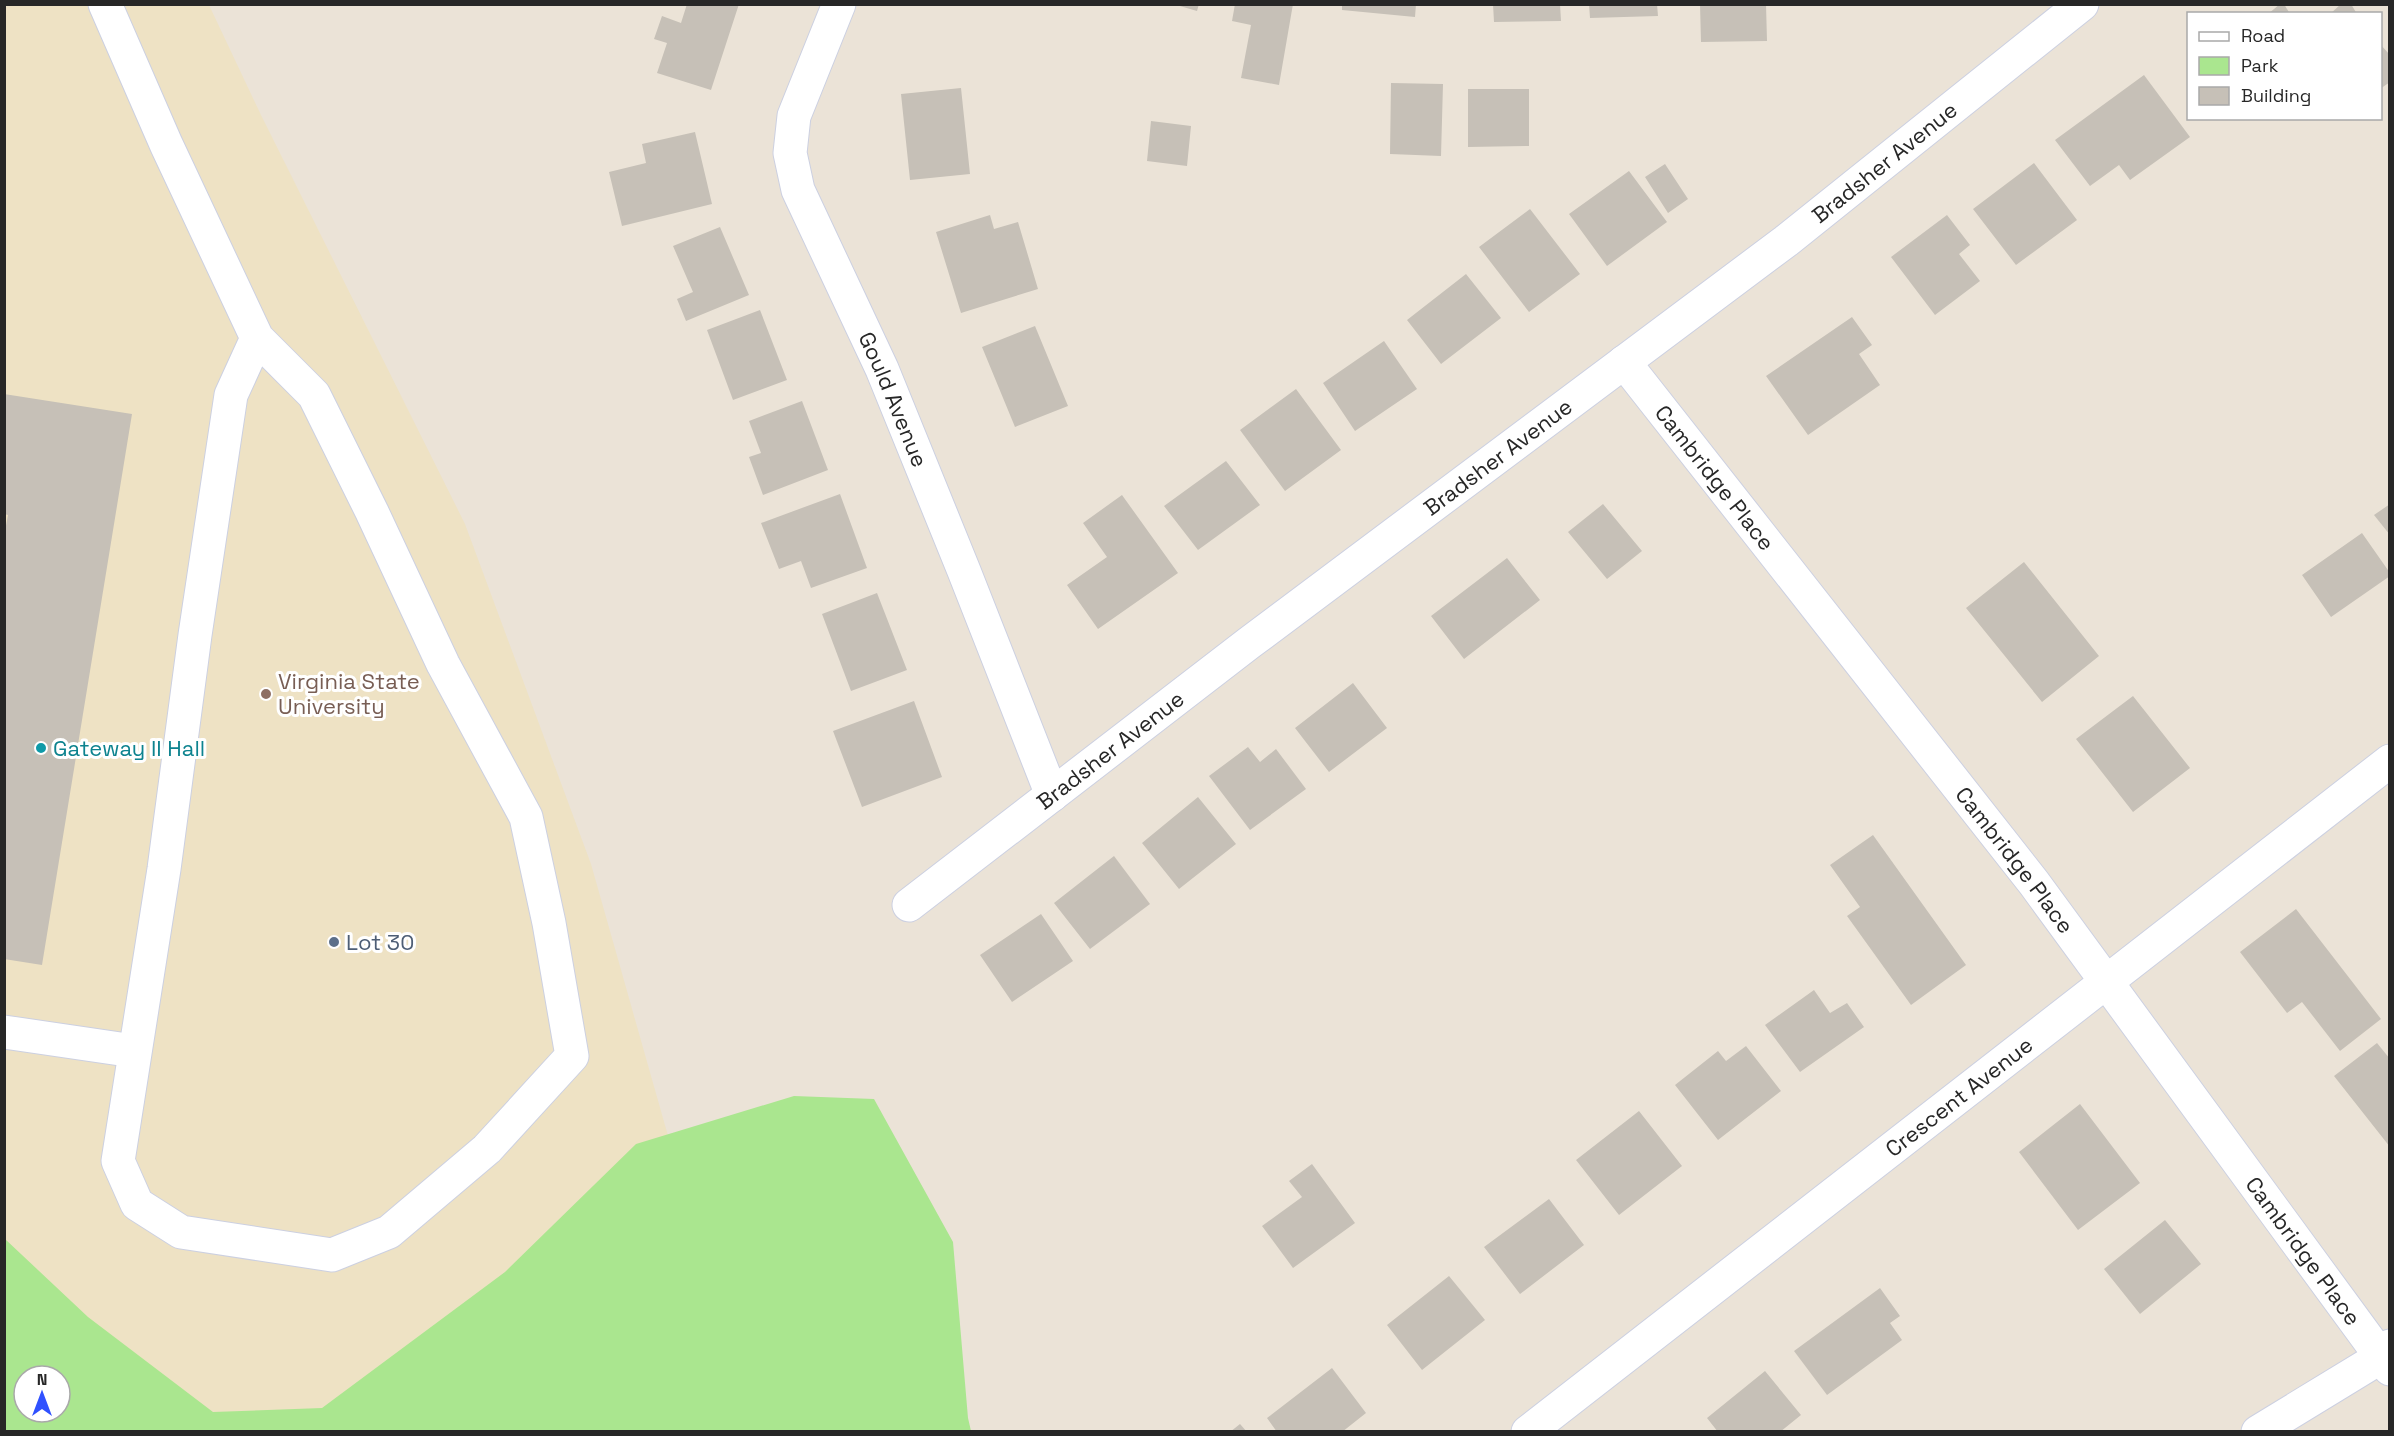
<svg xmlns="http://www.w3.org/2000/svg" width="2394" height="1436" font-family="'Space Grotesk',sans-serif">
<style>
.education{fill:#eee2c4;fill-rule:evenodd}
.green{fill:#aae68f;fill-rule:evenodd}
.building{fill:#c6c0b7}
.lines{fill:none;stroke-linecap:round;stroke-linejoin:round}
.minor-casing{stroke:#ccd0e1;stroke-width:35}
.minor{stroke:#fff;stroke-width:33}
.education-dot{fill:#8d6e63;stroke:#fff;stroke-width:2}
.culture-dot{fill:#0f9aa8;stroke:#fff;stroke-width:2}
.service-dot{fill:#5c6f8a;stroke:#fff;stroke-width:2}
.labels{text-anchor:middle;stroke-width:6;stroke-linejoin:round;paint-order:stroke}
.street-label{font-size:22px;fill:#272727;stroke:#fff}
.education-label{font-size:22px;fill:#785e54;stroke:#fff;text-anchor:start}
.culture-label{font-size:22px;fill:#0d838f;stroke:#fff;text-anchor:start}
.service-label{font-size:22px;fill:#4e5e75;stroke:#fff;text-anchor:start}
</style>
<rect width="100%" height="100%" fill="#ebe3d7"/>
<path class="education" d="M5,5H209L261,115L465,524L591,864L695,1231L724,1431L5,1432ZM24,1376H60V1412H24Z"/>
<path class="green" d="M794,1096L874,1099L953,1242L968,1418L971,1431H5V1239L88,1317L213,1412L322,1408L505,1272L636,1144ZM24,1376H60V1412H24Z"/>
<path class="building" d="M687,4H739L711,90L657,73L667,43L654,39L662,16L681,23Z
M1173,4H1199L1197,11Z
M1235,4H1293L1279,85L1241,78L1251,25L1232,21Z
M1342,4H1416L1415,17L1342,10Z
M1493,4H1560L1561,21L1494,22Z
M1589,4H1657L1658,16L1590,18Z
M1700,4H1766L1767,41L1701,42Z
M2280,4H2284L2290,14H2268Z
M2341,4H2351L2357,14H2330Z
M2380,44L2390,55V82L2380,89Z
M2144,75L2190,137L2130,180L2119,165L2090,186L2055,140Z
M1391,83L1443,84L1441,156L1390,154Z
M961,88L970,174L910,180L901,94Z
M1468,89H1529V146L1468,147Z
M1151,121L1191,126L1187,166L1147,161Z
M695,132L712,204L622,226L609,172L646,163L642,144Z
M2034,163L2077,220L2016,265L1973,209Z
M1665,164L1688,199L1668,213L1645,177Z
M1629,171L1667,222L1607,266L1569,214Z
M1530,209L1580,274L1529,312L1479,247Z
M990,215L994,229L1018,222L1038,289L961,313L936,232Z
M1947,215L1970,245L1959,254L1980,281L1935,315L1891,257Z
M720,227L749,295L686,321L677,299L693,292L673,246Z
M1466,274L1501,318L1441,364L1407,320Z
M760,310L787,380L733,400L707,330Z
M1852,317L1872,345L1859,354L1880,385L1808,435L1766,376Z
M1035,326L1068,406L1015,427L982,347Z
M1384,341L1417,389L1355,431L1323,383Z
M1296,389L1341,450L1285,491L1240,430Z
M4,394L132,414L42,965L4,959V536L8,515L4,514Z
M802,401L828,470L763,495L749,457L761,453L749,421Z
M1226,461L1260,505L1198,550L1164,506Z
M840,494L867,568L811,588L801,561L779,569L761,523Z
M1122,495L1178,573L1098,629L1067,585L1107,557L1083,523Z
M1603,504L1642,551L1607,579L1568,532Z
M2390,504V535L2374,515Z
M2362,533L2390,573V576L2331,617L2302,575Z
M1507,558L1540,600L1464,659L1431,616Z
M2024,562L2099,656L2042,702L1966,608Z
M877,593L907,670L851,691L822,614Z
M1353,683L1387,728L1329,772L1295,728Z
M2133,696L2190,768L2133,812L2076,739Z
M914,701L942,777L862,807L833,731Z
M1248,747L1260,762L1276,749L1306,789L1250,830L1209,776Z
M1198,797L1236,844L1179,889L1142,843Z
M1873,835L1966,965L1911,1005L1847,916L1860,907L1830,865Z
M1114,856L1150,904L1090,949L1054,903Z
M2296,909L2381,1019L2340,1051L2302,1002L2287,1013L2240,952Z
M1041,914L1073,961L1012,1002L980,955Z
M1814,990L1830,1013L1847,1003L1864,1027L1800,1072L1765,1025Z
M2377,1043L2390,1059V1147L2334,1076Z
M1746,1046L1781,1091L1718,1140L1675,1085L1718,1051L1726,1061Z
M2080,1104L2140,1183L2078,1230L2019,1152Z
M1639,1111L1682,1166L1619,1215L1576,1160Z
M1312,1164L1355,1223L1293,1268L1262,1226L1302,1197L1289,1181Z
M1549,1199L1584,1245L1520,1294L1484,1247Z
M2165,1220L2201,1264L2140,1314L2104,1269Z
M1449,1276L1485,1320L1422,1370L1387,1325Z
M1880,1288L1900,1316L1890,1323L1902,1340L1827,1395L1794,1351Z
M1332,1368L1366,1413L1342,1432H1277L1267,1418Z
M1765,1371L1801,1415L1780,1432H1718L1707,1418Z
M1240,1424L1247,1432H1230Z"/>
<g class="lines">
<g class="minor-casing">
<g id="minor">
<path d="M105,4L166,144L257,338L231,395L195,635L164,869L118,1161L137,1204L181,1232L332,1255L389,1232L487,1149L572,1056L549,923L526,817L443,664L372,512L314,395L257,338"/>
<path id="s1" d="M839,4L794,116L790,153L798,190L882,369L964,571L1052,795"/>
<path id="s2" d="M1624,362L2034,883L2390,1369"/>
<path id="s3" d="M909,905L1249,643L1786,241L2082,4"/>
<path d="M4,1032L134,1051"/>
<path id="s4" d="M1528,1432L2390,761"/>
<path d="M2258,1432L2381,1357L2390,1346"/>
</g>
</g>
<use href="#minor" class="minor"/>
</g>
<circle class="education-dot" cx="266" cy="694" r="6"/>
<circle class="culture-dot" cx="41" cy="748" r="6"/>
<circle class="service-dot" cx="334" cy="942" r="6"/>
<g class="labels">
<g class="street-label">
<text dy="8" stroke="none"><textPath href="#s3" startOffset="1226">Bradsher Avenue</textPath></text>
<text dy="8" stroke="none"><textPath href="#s1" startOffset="426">Gould Avenue</textPath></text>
<text dy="8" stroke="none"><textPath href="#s3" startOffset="740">Bradsher Avenue</textPath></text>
<text dy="8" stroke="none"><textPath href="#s2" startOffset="147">Cambridge Place</textPath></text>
<text dy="8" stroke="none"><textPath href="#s3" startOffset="254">Bradsher Avenue</textPath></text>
<text dy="8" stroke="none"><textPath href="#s2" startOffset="633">Cambridge Place</textPath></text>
<text dy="8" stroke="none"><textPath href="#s4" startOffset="546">Crescent Avenue</textPath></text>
<text dy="8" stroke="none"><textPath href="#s2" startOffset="1119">Cambridge Place</textPath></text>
</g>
<g class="education-label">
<text x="278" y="689">Virginia State<tspan x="278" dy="25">University</tspan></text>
</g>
<g class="culture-label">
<text x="53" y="756">Gateway II Hall</text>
</g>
<g class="service-label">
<text x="346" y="950">Lot 30</text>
</g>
</g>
<rect width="2394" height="1436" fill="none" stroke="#272727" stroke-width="12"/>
<rect x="2187" y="12" width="195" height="108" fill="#ffffff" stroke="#a9a9a9" stroke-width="1.5"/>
<rect x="2199" y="32" width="30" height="9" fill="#ffffff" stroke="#a9a9a9" stroke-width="1.5"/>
<text x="2241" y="42" font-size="18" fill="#272727">Road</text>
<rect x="2199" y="57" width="30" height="18" fill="#aae68f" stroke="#a9a9a9" stroke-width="1.5"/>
<text x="2241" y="72" font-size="18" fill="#272727">Park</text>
<rect x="2199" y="87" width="30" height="18" fill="#c6c0b7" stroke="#a9a9a9" stroke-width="1.5"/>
<text x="2241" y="102" font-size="18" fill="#272727">Building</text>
<g transform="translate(42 1394)"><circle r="28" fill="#ffffff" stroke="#a9a9a9" stroke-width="1.5"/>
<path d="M0-4.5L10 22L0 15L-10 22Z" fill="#3051ff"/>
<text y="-9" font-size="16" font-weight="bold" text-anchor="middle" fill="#272727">N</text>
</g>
</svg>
